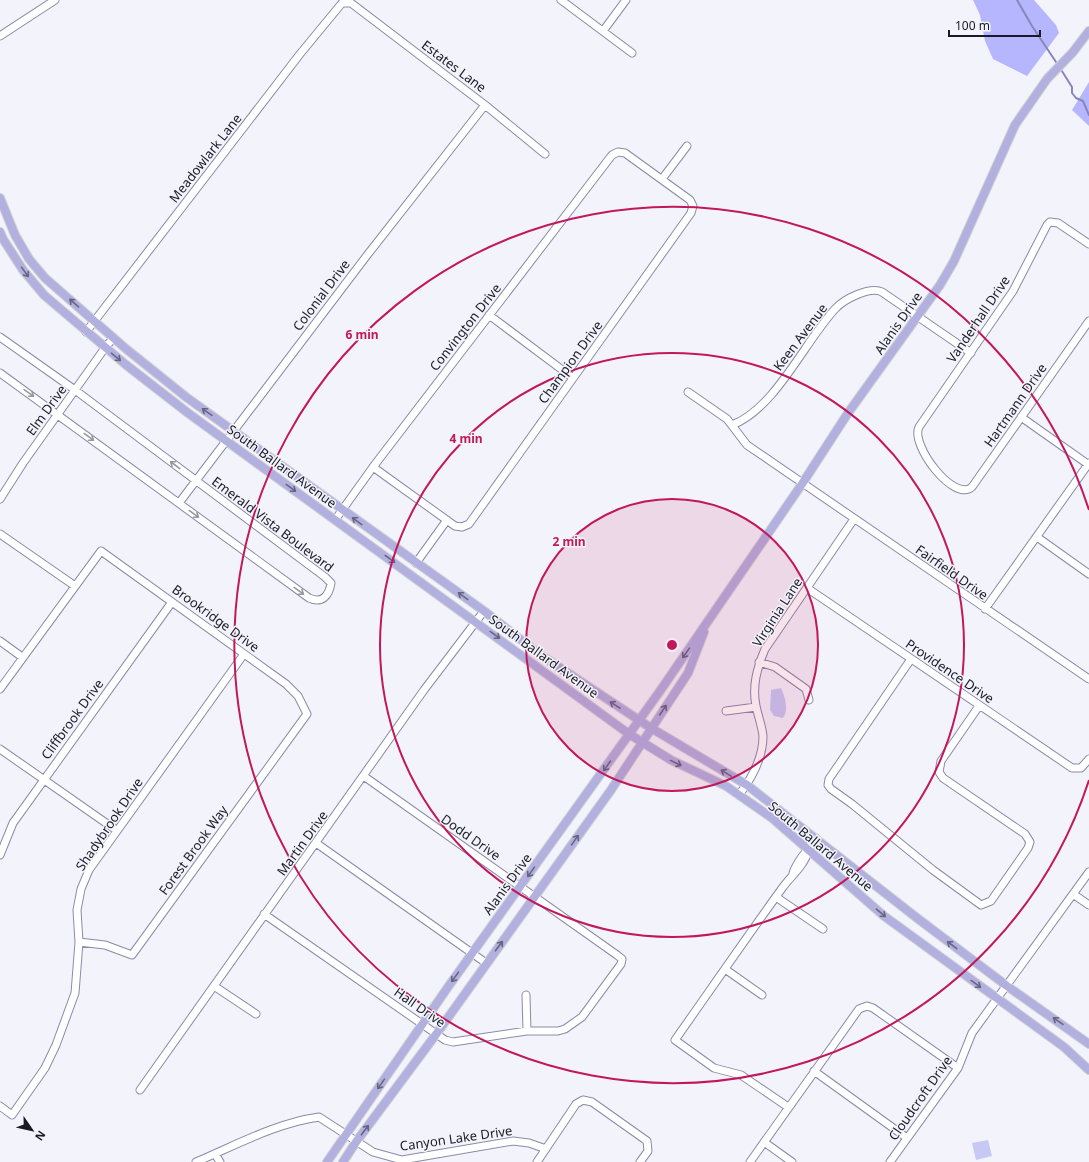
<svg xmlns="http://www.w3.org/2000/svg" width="1089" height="1162" font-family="'Noto Sans',sans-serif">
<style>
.green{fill:#c7c9f5}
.forest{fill:#b6b6fe}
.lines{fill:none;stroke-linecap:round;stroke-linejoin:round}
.stream{stroke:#8686bc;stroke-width:2}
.minor-casing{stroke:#8a8aab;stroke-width:9}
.major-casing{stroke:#d1d1d4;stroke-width:10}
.minor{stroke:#fff;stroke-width:7}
.major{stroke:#b2b0df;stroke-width:8}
.oneway{stroke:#666582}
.oneway2{stroke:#98989d}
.ring{fill:none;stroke:#c2185b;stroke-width:2}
.labels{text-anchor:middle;stroke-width:3;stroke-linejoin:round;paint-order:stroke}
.street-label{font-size:13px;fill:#1a1a26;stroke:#f3f3fb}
.centre{fill:#c2185b;stroke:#f3f3fb;stroke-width:2}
.ring-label{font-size:12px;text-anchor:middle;font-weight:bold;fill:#c2185b;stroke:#f3f3fb;stroke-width:3;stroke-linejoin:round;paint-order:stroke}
</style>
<rect width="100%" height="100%" fill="#f3f3fb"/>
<path class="green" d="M781,688C785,696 789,711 783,718L774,716L770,710L771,690Z
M988,1140L992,1156L976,1160L972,1143Z"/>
<path class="forest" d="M973,0H1034L1056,25L1059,33L1027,76L993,59L985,41L980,15Z
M1089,82V126L1072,110Z"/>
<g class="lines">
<path class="stream" d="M1017,0L1032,26L1058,65
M1060,68L1072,87V93L1076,98L1083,101L1089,115"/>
<g class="minor-casing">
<path id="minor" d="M561,0L632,53
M603,31L626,0
M0,36L55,0
M662,179L687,146
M1089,244L1058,223L1050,222L1047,225L1013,291L919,427C910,445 954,503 972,487L1089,321
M489,315L573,378
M86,332L300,54L342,3H351L485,105L545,154
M0,337L75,390L325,577L331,583C329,596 322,604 309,598L0,373
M688,392L727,419L747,445L1089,679
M1021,417L1089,465
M732,425C775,409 805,341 835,309C844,299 870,286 882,292L971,353
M0,499L23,463L107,345L114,338
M179,503L368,254L485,105
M335,520L373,467L612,155L618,152L625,153L690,200L693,206L691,213L469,524L462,527L455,526L373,467
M0,534L75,586
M1037,537L1089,574
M416,563L447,520
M807,588L1072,768H1081L1089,759
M985,609L1089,463
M0,641L22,657
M911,659L829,779L828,785L831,789L852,804L933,870L981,905L991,901L1028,848L1030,842L1025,834L943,778L939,772L941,761L979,706
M759,662L775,667L806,689L809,700
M0,689L101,551L286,684L298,696L307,714L132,955L105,945L79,942
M726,711L756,707
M0,749L116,830
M739,795C752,778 763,759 763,736C762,726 758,716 756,706C752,686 757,668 765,649L854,519
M316,843L486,963
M0,855L13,823L172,602
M793,873C798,858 808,851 816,838
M1073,894L1089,905
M776,897L823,929
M264,914L445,1040L453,1042L527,1031H558L565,1029L582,1017L621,964L622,959L617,955L365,777
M725,969L762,995
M214,986L256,1014
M526,995L527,1031
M814,1071L907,1138
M140,1090L424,690L484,611
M0,1106L12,1115L45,1068L56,1045L75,993L79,942L77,910L81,889L89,870L244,654
M788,1107L741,1075L714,1068L675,1040C711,989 746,938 783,887C791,876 806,864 808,850
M764,1142L792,1162
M215,1154L220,1162
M196,1162C236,1145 276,1123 319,1117L373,1152L402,1160L513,1141L529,1143L546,1149
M537,1162L576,1104L583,1100L592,1102L647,1141L648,1151L640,1162
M750,1162L859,1009L867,1006L873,1008L958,1068
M890,1162L958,1068L972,1033L1089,872"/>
</g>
<g class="major-casing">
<path id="major" d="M0,198L15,235L29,259L45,278L125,348L186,397L484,611L539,654L651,728L747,785L917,918L1007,986L1089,1044
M0,232L3,239L23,270L44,295L125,364L188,413L629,734L671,760L726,786L772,818L884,916L1064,1047L1089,1070
M327,1162L448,987L660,691L802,484L848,413L940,285L954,261L1015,125L1047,79L1073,52L1089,31
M343,1162L356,1142L437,1033L611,790L688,673L704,632"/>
</g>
<use href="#minor" class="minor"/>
<use href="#major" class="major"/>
</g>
<defs><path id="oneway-shaft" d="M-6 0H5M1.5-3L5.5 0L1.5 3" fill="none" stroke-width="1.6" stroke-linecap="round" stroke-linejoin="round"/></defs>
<g class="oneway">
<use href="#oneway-shaft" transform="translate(25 272) rotate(54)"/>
<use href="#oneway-shaft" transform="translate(74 303) rotate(-139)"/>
<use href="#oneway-shaft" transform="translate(116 357) rotate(39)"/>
<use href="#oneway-shaft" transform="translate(207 412) rotate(-145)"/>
<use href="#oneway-shaft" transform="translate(291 488) rotate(36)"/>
<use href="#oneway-shaft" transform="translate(357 521) rotate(-144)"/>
<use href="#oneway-shaft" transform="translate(390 559) rotate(36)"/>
<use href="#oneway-shaft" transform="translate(463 596) rotate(-144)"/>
<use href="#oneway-shaft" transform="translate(495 635) rotate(36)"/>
<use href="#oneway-shaft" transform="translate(686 653) rotate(125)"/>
<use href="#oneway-shaft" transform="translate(615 705) rotate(-148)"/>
<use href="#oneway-shaft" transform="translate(663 710) rotate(-56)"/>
<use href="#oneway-shaft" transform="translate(676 763) rotate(26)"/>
<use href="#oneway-shaft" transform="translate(607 766) rotate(125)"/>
<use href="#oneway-shaft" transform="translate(726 773) rotate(-149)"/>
<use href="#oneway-shaft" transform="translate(575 840) rotate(-55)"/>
<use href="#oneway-shaft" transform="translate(531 872) rotate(125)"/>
<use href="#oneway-shaft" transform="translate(881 913) rotate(40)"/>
<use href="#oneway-shaft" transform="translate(952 945) rotate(-143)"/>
<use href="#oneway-shaft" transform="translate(499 946) rotate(-53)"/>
<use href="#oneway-shaft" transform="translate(455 977) rotate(126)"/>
<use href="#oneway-shaft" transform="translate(976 984) rotate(36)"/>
<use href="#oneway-shaft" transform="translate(1058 1021) rotate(-145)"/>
<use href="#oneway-shaft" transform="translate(381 1084) rotate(125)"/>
<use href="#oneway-shaft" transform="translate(365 1130) rotate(-53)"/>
</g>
<g class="oneway2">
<use href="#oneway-shaft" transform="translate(29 393) rotate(35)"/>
<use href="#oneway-shaft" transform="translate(89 437) rotate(36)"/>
<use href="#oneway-shaft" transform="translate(175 465) rotate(-143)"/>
<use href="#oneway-shaft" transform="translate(194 514) rotate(36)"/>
<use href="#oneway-shaft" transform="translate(299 591) rotate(36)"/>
</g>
<circle cx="672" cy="645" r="146" fill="#c2185b" fill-opacity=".12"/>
<g class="ring">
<circle cx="672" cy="645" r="146"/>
<circle cx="672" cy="645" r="292"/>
<path d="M1089 780A438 438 0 1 1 1089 510"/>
</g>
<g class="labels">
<g class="street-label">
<text transform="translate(454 66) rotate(37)" y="5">Estates Lane</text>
<text transform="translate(205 158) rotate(-52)" y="5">Meadowlark Lane</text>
<text transform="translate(321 295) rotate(-53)" y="5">Colonial Drive</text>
<text transform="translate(978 319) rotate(-56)" y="5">Vanderhall Drive</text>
<text transform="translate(898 323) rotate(-55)" y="5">Alanis Drive</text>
<text transform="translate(465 327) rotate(-52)" y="5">Convington Drive</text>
<text transform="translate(800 337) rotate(-53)" y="5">Keen Avenue</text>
<text transform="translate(570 362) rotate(-54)" y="5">Champion Drive</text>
<text transform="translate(1015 405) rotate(-55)" y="5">Hartmann Drive</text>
<text transform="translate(46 410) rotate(-54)" y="5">Elm Drive</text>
<text transform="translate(282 466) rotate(36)" y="5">South Ballard Avenue</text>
<text transform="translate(273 524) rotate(37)" y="5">Emerald Vista Boulevard</text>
<text transform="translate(952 572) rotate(35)" y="5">Fairfield Drive</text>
<text transform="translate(777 612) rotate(-57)" y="5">Virginia Lane</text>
<text transform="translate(216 618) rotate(36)" y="5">Brookridge Drive</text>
<text transform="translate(544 656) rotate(36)" y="5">South Ballard Avenue</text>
<text transform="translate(950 671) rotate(34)" y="5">Providence Drive</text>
<text transform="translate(72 719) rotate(-54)" y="5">Cliffbrook Drive</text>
<text transform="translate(109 824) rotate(-56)" y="5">Shadybrook Drive</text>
<text transform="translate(471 837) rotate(35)" y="5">Dodd Drive</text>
<text transform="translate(302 843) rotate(-54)" y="5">Martin Drive</text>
<text transform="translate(821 846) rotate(40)" y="5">South Ballard Avenue</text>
<text transform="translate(193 850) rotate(-54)" y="5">Forest Brook Way</text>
<text transform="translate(507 884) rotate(-54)" y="5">Alanis Drive</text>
<text transform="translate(420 1007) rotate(35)" y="5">Hall Drive</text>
<text transform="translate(920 1098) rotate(-55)" y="5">Cloudcroft Drive</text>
<text transform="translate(456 1138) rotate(-8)" y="5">Canyon Lake Drive</text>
</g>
</g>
<circle cx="672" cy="645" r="6" class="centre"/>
<g class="ring-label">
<text x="362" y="339">6 min</text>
<text x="466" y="443">4 min</text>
<text x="569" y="546">2 min</text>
</g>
<g transform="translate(32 1130) rotate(124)" stroke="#f3f3fb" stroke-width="3" paint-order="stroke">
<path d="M0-3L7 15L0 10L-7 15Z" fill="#1a1a26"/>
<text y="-6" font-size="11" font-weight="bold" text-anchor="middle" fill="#1a1a26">N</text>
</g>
<path d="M949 30v6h91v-6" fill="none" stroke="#1a1a26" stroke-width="2"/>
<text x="955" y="30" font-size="12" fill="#1a1a26" stroke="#f3f3fb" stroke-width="3" paint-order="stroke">100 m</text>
</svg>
